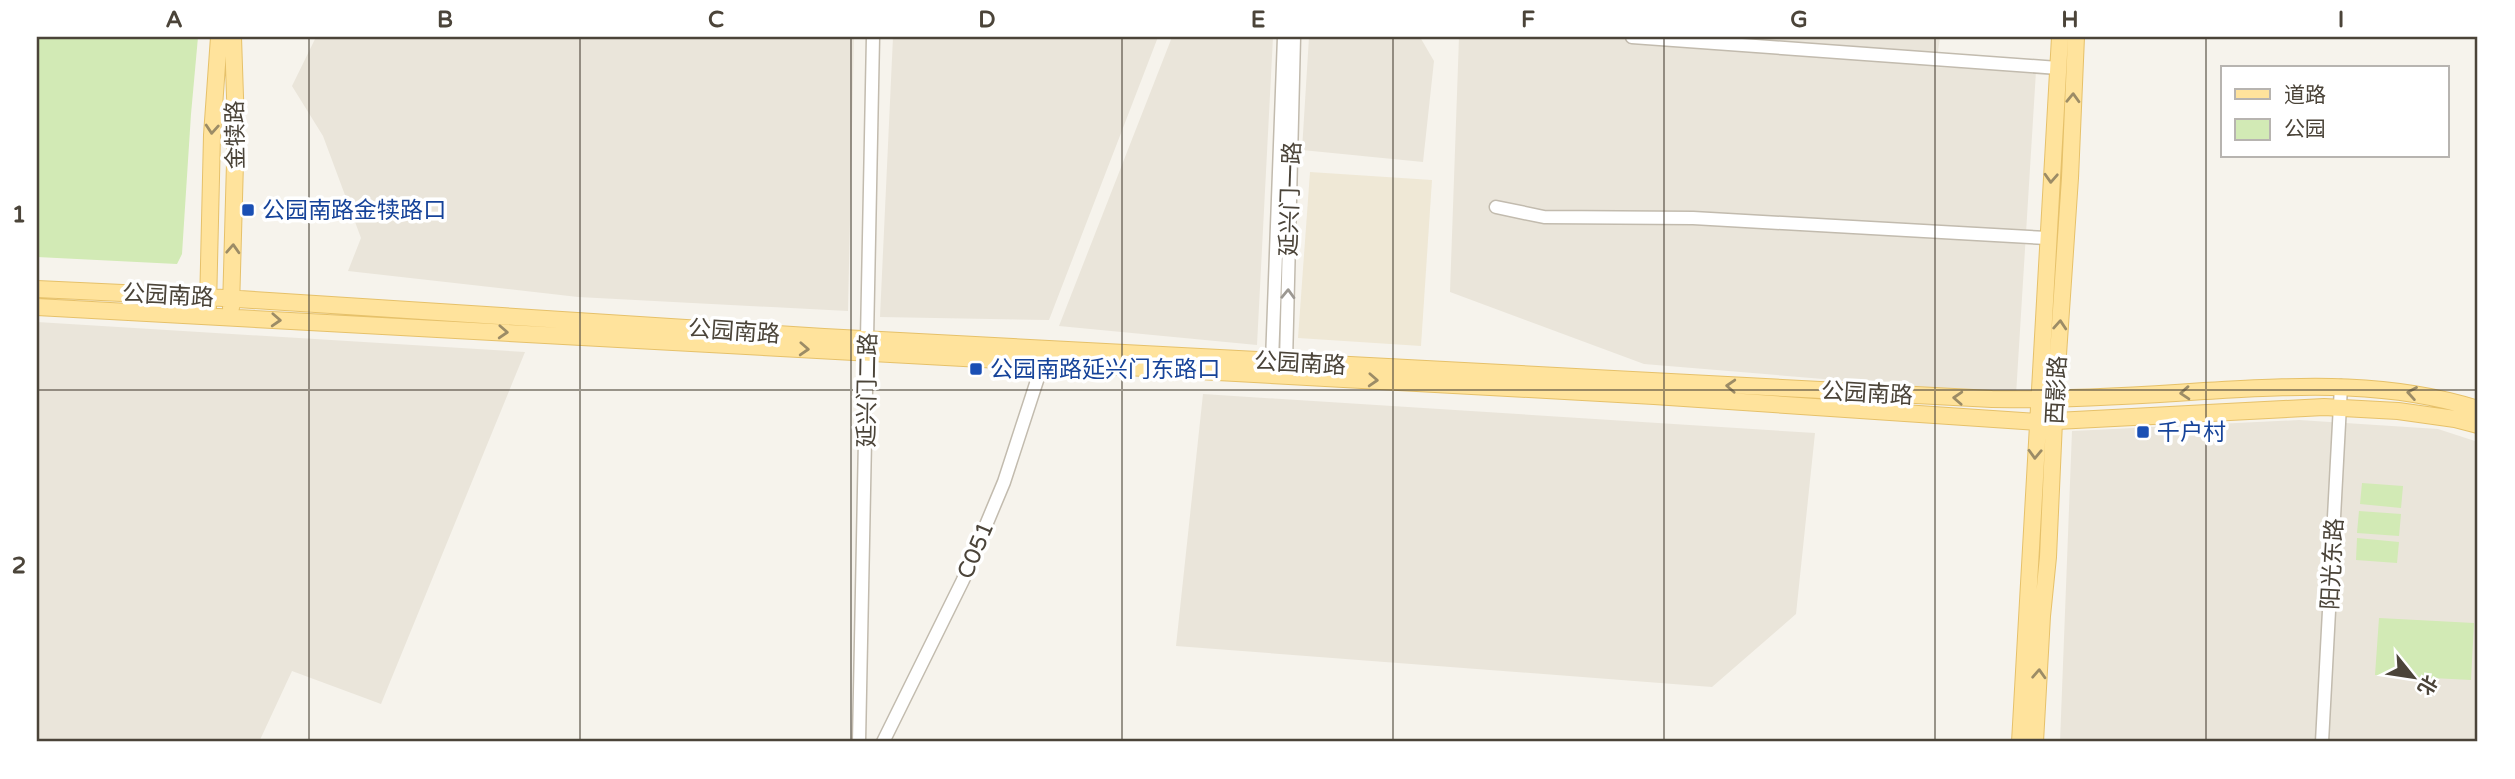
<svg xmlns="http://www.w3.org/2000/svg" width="2515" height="779" font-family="'Varela Round','Noto Sans SC',sans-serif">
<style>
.residential{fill:#eae5da}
.education{fill:#efe8d6}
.green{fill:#d2eab5}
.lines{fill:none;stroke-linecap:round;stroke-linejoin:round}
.minor-casing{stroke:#c2bbae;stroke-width:15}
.major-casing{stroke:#e6c16a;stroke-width:18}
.minor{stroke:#fff;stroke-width:12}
.major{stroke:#ffe39c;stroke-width:16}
.oneway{stroke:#9c8c66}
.oneway2{stroke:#9c9892}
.grid{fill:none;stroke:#4b4439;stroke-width:2;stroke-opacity:0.55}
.transit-dot{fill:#1a4fb4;stroke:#fff;stroke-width:2.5}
.labels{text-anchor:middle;stroke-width:7;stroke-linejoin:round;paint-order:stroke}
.street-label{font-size:23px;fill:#4b4439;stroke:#fff}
.transit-label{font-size:23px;fill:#164399;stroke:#fff;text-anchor:start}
.neatline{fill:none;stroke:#4b4439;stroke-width:2.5}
.grid-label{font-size:23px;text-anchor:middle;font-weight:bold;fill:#4b4439}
</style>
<rect width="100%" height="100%" fill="#f6f3ec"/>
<path class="residential" d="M316,37H854L848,311L578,297L348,271L361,238L323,136L292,86Z
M893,37H1158L1049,320L880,317Z
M1172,37H1273L1257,345L1059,326Z
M1309,37H1420L1434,61L1423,162L1302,150Z
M1459,37H1940L1936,67L2036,71L2016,395L1644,364L1450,292Z
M37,322L525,352L381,704L292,671L259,742H37Z
M1203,394L1815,433L1796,614L1712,687L1176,646Z
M2299,420L2438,429L2478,442V742H2060L2072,431Z"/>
<path class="education" d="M1310,172L1432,180L1421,346L1298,338Z"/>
<path class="green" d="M37,37H198L191,114L182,254L177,264L37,257Z
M2362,483L2403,486L2401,508L2360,504Z
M2359,511L2401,514L2399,536L2357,533Z
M2357,538L2399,542L2397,563L2356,560Z
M2379,618L2474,623L2471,680L2375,675Z"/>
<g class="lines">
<g class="minor-casing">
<path id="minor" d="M1632,37L2058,68
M1496,207L1544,217L1693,218L2047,238
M1272,361L1284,37
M1286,362L1294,37
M859,742L873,37
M883,742L963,580L1004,482L1045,356
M2322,742L2341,386"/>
</g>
<g class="major-casing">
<path id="major" d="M37,289L208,297L824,337L1992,399C2063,400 2133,396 2204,391C2299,386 2386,380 2478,409
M37,307L1654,396L2037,422L2324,407L2398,411L2455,419L2478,425
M208,307L212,135L219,37
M231,308L236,126L233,37
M2020,742L2060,37
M2035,742L2042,616L2048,557L2055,399L2070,178L2076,37"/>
</g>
<use href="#minor" class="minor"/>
<use href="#major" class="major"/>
</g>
<defs><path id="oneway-chevron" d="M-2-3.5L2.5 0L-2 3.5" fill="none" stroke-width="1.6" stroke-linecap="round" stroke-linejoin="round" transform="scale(1.75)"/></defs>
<g class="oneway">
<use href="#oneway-chevron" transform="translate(2073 98) rotate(-88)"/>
<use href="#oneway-chevron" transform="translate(212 129) rotate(94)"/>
<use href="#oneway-chevron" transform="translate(2051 178) rotate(93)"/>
<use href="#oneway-chevron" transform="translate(233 249) rotate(-87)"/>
<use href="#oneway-chevron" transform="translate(276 320) rotate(3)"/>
<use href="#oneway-chevron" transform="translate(2060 325) rotate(-86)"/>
<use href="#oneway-chevron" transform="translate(503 332) rotate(3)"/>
<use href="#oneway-chevron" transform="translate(804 349) rotate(3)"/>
<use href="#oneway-chevron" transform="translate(1373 380) rotate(3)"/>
<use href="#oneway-chevron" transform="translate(1731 386) rotate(-177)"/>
<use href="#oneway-chevron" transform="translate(2185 393) rotate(176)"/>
<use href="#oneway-chevron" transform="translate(2412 393) rotate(-170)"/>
<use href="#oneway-chevron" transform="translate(1958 398) rotate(-177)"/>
<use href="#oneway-chevron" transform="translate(2035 454) rotate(92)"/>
<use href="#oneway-chevron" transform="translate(2039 674) rotate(-87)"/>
</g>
<use class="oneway2" href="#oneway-chevron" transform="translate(1288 294) rotate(-88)"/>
<path class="grid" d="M309,37V742M580,37V742M851,37V742M1122,37V742M1393,37V742M1664,37V742M1935,37V742M2206,37V742M37,390H2478"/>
<g class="transit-dot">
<rect x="241" y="203" width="14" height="14" rx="3.5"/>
<rect x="969" y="362" width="14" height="14" rx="3.5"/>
<rect x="2136" y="425" width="14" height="14" rx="3.5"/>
</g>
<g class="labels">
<g class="street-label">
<text transform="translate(235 135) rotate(-91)" y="8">金犊路</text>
<text transform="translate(1290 199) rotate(-88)" y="8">延兴门一路</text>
<text transform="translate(168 295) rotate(3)" y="8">公园南路</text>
<text transform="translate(734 331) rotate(4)" y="8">公园南路</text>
<text transform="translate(1300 363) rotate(3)" y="8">公园南路</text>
<text transform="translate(867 390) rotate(-89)" y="8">延兴门二路</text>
<text transform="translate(2056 390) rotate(-87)" y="8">西影路</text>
<text transform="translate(1867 393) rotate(3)" y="8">公园南路</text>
<text transform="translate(975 550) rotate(-67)" y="8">C051</text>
<text transform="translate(2332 564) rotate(-87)" y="8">阳光东路</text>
</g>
<g class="transit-label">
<text x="262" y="218">公园南路金犊路口</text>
<text x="990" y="377">公园南路延兴门东路口</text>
<text x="2157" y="440">千户村</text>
</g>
</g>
<rect width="2515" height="779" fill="none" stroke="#ffffff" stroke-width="77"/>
<rect x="2221" y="66" width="228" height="91" fill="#ffffff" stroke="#b7b4b0" stroke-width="2"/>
<rect x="2235" y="89" width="35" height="10" fill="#ffe39c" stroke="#b7b4b0" stroke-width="2"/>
<text x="2284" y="102" font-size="21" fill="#4b4439">道路</text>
<rect x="2235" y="119" width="35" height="21" fill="#d2eab5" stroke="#b7b4b0" stroke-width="2"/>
<text x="2284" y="136" font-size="21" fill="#4b4439">公园</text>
<g transform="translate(2413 677) rotate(120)" stroke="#ffffff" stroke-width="5" paint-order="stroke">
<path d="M0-5L12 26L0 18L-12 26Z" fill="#4b4439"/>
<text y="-10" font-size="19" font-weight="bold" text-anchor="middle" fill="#4b4439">北</text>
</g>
<rect x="38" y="38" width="2438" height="702" class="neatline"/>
<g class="grid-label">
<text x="174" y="27">A</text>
<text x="445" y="27">B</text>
<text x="716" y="27">C</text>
<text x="987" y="27">D</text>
<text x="1258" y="27">E</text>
<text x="1528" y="27">F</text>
<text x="1799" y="27">G</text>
<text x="2070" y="27">H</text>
<text x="2341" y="27">I</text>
<text x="19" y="222">1</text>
<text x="19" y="573">2</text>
</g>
</svg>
